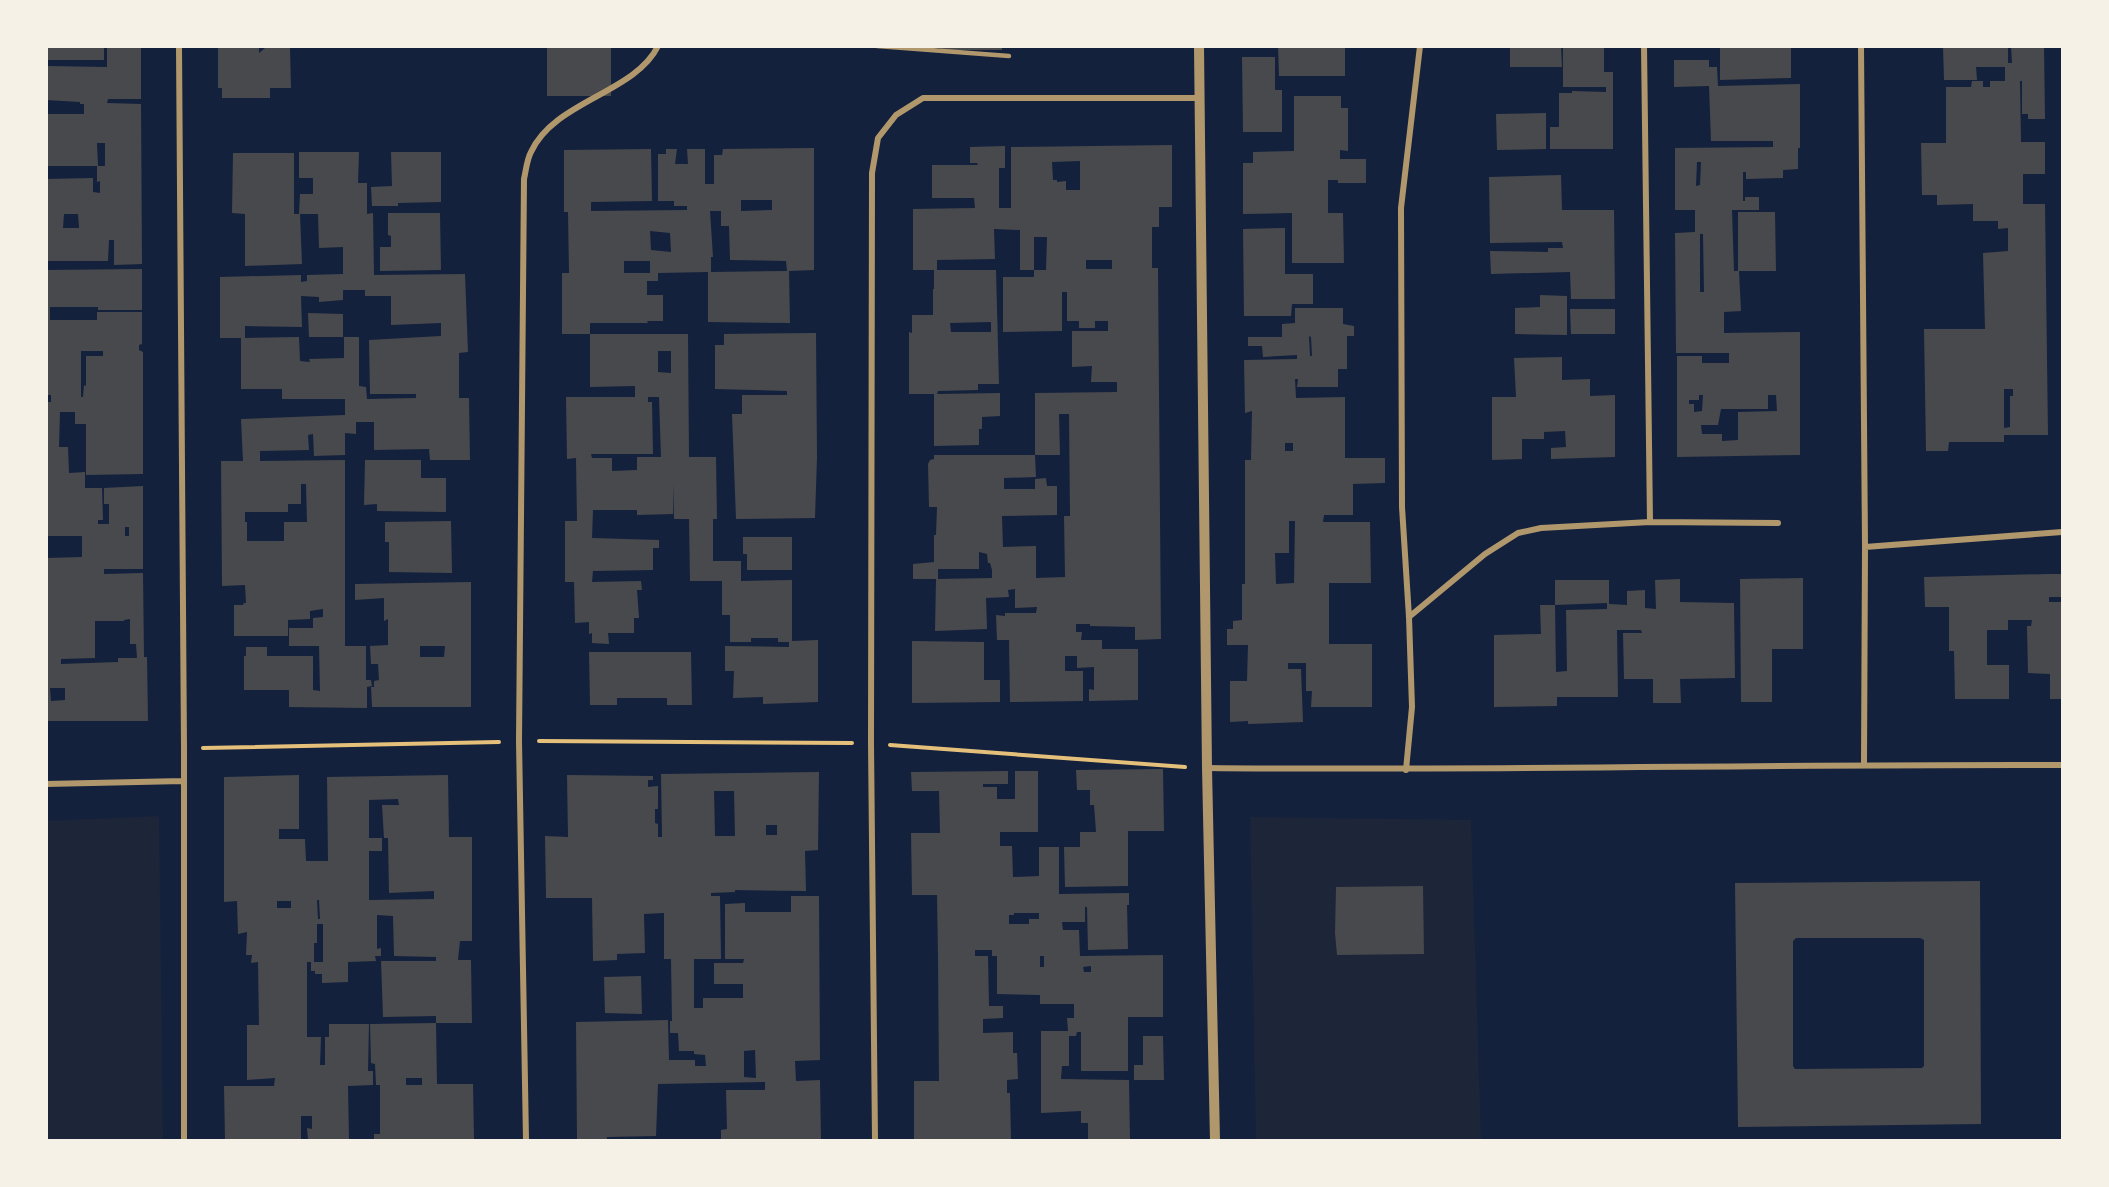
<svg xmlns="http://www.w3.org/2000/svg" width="2109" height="1187" font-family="'Public Sans',sans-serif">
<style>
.green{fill:#1d2539}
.building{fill:#48494c;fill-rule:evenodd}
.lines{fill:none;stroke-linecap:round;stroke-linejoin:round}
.path{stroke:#e5c07b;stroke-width:4}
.service{stroke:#b1986c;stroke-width:4.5}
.minor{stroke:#b1986c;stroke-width:6}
.tertiary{stroke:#b1986c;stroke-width:10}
</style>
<rect width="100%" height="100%" fill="#14213d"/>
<path class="green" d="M159,816L163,1140H47V821Z
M1250,817L1471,820L1481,1140H1256Z"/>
<path class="building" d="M46,46H104V60H46Z
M107,46H141V99H108L107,103L141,104L142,264L114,265V240H109L108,261H46V179L93,178V192L100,193V181L97,182V166H46V114H84V104H80V102L46,100V66L107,67ZM97,143H105V166H98ZM64,214H78L79,228H63Z
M218,46H259V53L265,48H290L291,88H270V98H222V88H218Z
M547,46H611V96H547Z
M940,46H1002V50H940Z
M1278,46H1345V76H1279Z
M1510,46H1561L1562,67H1510Z
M1563,46H1604V72H1613V149H1550V127H1559V93H1572V91L1606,92V87H1563Z
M1720,46H1791V78L1720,80Z
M1943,46H2008V63H2012L2011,46H2044L2045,119H2028V114H2022V81H2020L2021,142H2045V174H2023V204H2045L2048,435H2004V442H1949L1948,451H1926L1924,329H1985L1983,253L2008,251V228L1998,229V221H1973V204L1937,205V195H1922L1921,143H1946V87H1971L1972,81H1983V87H1990V81H2005V67H1976L1977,80H1944ZM2004,389H2013V396H2010V427L2004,428Z
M1242,57H1275V90H1282V132H1243Z
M1674,60H1709V67H1717L1718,86L1800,84V148H1798V169L1783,170V178L1746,179V172H1743V201H1745V197H1759V210H1732L1734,271H1739L1741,311L1724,312V333L1800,332V455L1677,457V356H1702V363H1729V353H1676L1675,233L1695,232V210H1675V148L1773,147V141H1711L1709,86L1674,87ZM1697,162H1701L1700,185L1696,186ZM1700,234H1703L1704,292H1700ZM1699,395H1703L1702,411L1694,412V404H1689V400H1699ZM1768,395H1776L1777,411L1738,412V440L1722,441V434H1702L1701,425H1718L1721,409H1768Z
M1294,96H1341V108H1348V151L1340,150V159H1366V183H1338V180H1328V213H1343L1344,263H1292V213L1243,214V163H1253V152L1294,151Z
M1546,113V149L1497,150L1496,114Z
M1172,145V207H1159V227H1152V268H1158L1161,639L1135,640V627L1090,626V624H1076V632H1082L1081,640H1102V649H1138V700L1089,701V689L1094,690V667L1077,668V656H1065V671H1083V701L1010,702L1009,640H997L996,615L1005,616V613H1036L1037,607L1015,608V589L1008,590L1009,597L986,598L987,629L935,631L936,579L992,578V570L990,563H988L987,554L979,552V569H938V579H913V564L934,562V535H936L937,507H929L928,464L930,460L934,459V455H1035L1036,477L1004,478V489H1035V479L1046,478L1047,486H1057V515L1002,516L1003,547L1036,546V578L1065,577L1064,516H1070L1069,414H1059L1060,455H1035V393L1117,392V382H1091L1092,366L1072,367V331H1108V321H1095V328H1079V321H1067V292H1062V331L1003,332V277H1034V270H1046L1047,237H1034V270H1020V230L994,229L995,259L937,260V270H996L999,384H978V390L938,391L937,394L1000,393V416L982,417V429H979V445L934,446V394H909V332L912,333V315H933V289H934V270H913V209L975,208L974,198H932V165H978L977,163H970V147L1005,146V168H999V208H1011V147ZM1080,161V190H1066V181L1057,182V180H1053L1052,162ZM1086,260H1112V269H1086ZM991,322V332H951L950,323Z
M814,148V270L789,271L790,323L708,322V272L658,273V281H647V295H663V321H647L648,323H590V334H562V273H569L568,212H564V150L651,149L652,201L591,202V211L687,210V206H674V201H658V154H666V149H677L675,164H688L687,149H705V184H714V155H722L723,149ZM741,200H772V210L741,211ZM710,211H721V226H729L730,260L786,261L787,271L711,272V257H713ZM650,231L670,233L671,252L651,250ZM624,261H650V273H624Z
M299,152H359L358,183H367V214L373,213L374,275L465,274L468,352L459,353V398H469L470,460H430L429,449L374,450V422H356V434L345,433V455L314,456L313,434L308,435L309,450L260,451V461L345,460V646H366V680H371L372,686L367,687V708L289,707V690H244V656H246V647H267V656H313V690L320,691L319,646H289V628H313V618L323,617V609L310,611V619L288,620V636H234V605H243L244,603H246L245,585L222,586L221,461H243L241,419L345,415V399H282V389H241V338H220V277L301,275V282L307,281V275L343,274V247L319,248L318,214H300L302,264L245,266V214L232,213L233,153H294V214H299L300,194H313V178H299ZM343,290H365V296H391V325L441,323V336L369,340L370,394H416V398L367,399L366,387L359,386V337H344V358L309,359L310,362L300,361L299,337L245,338V326L302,327L301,296L319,297V302L343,300ZM301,484H306L307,522H284V541H247V522H245V512H288V504H301Z
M391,152H441V202L398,203V206H372L371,187L392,186Z
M1561,175L1562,210H1614L1615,299H1571L1570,272L1491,274L1490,251L1548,252V248H1563L1562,242L1490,243L1489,177Z
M1738,212H1775L1776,271H1738Z
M388,213H440L441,270L380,271V247H391V236L388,235Z
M1285,228V274H1313V304H1292L1291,316H1244L1243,229Z
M142,269V310H98V307H50V320H97V312H142V344L139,345V350L143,352V474L86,475V424H75V412H60L59,447H68L69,473L85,472V488H102L103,520H98V524H109V504H104V488L143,486V569H104V574L143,573L144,657H147L148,721H46V558L82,557V536H46V402H51V395H46V270ZM81,351H103V356H86V386L84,385L83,397H81ZM125,527H129V536H125ZM130,619V644H136L137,658H118V662L61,664V659L95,658V621H124V620ZM50,688H65V700L51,701Z
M1540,295L1567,296V335L1515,334V308L1540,307Z
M1295,308H1343V324L1354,326V336H1347V369H1338V387H1297L1298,379H1295L1296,398L1345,397V458H1385V483L1353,484V515H1324L1323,522H1370L1371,583H1329V644H1372V707H1311L1312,691H1306V663H1288V669H1301L1303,722L1248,724V721L1230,722V681H1247L1248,645H1227V629H1233V621L1242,620V584H1245V460H1251L1252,411L1245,413L1244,360L1297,359V355L1263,357L1262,346H1248V337H1282V324L1295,323ZM1309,336L1311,337L1312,356H1310ZM1285,443H1293V451H1285ZM1289,521H1295L1294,583L1276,584L1275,553H1289Z
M1570,309H1615V334H1571Z
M308,313L343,314V337H309Z
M816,333L817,457L815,518L736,519L732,414H742V395H787V391L715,389V345H724V334Z
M590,334H688L689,457H716L717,519H713V561H741V581L792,580V641L818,640V702L763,704V697L733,698L734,671H725V646L789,647V642H778V638H751V642H730V615H722V581H690L689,519H674L673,483V514L637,515V510H593L592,538L659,540V548H653V570L593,571L592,582L641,581L642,590H637L639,618H634V633H608L609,644L592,643V633L589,634V622L575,623L574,582H565V521H577L576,458L567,459L566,397H635V386L590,387ZM658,351H671V373L658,372ZM648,397H659L661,457H637V470L612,471V458H592L591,454H653L652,402H648Z
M1562,357V380L1590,379V396L1615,395V457L1551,459V448L1566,447L1565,431L1544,432V439H1522V459L1492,460V397H1516L1514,358Z
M365,460H421V478H446V512L377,511V504L364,505Z
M451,521L452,573L389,572V542H385V522Z
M743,537H792V570H747V554H743Z
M2048,574H2062V597H2049V602H2062V699H2050V674L2028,673L2027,626H2031L2032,620H2008V630H1987V665H2009V699H1955L1954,651H1949V607H1925L1924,577Z
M1803,578V649H1772V702H1741L1740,579Z
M1680,579V602L1734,603L1735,678L1680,679L1681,703H1653V679H1624L1623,633H1642L1641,630H1617L1618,697H1557V706L1494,707V635L1541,634L1540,605H1555L1556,672L1567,671L1566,610L1607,609V603L1555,605V580H1609V604L1627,605V591L1645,590V608L1656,609L1655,580Z
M471,582V707H372L371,687H374V681L379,680L378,664H371L370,646L388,645V619L384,621V598L355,600V584ZM420,646H445L444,657H420Z
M912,641L984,642V680H1000V702L912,703Z
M589,652H691L692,705H667V698H617V705H590Z
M1163,769L1164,831H1128V886L1065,887L1064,847H1080V832H1096L1094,805H1090V790H1077L1076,770Z
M1008,771V784H983V787H997V799H1015V771H1038V832H1000V846H1012L1013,877L1039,876V847H1059V894L1129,893V905H1127L1128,949L1088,950L1087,907H1085V922H1062L1063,930H1079L1080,956L1163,955V1017H1128V1071H1081V1032H1077L1076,1036H1069V1066H1062L1061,1079L1129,1080L1130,1140H1088V1123H1081V1111L1041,1113V1031H1068L1067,1018H1074V1004H1040V995L997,994V956H992V950H975V956H988L989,1006H1003V1018L983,1019V1033L1013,1032V1053H1017L1018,1079L1007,1080V1093H1010L1011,1140H914V1081H939L938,956L937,895H912L911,833H940L939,791H912L911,772ZM1014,913H1039V919H1029V924H1009V915H1014ZM1040,956H1044V967H1040ZM1091,966V972H1084L1083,967Z
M819,772L818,850L805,851L806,891L735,890V892L711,893V896H720L721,959H694V1008H703V998H743V984H714V963H743L744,959H725V904L745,903V912H791V896H819L820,1060L795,1061L796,1081L820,1080L821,1140H721V1130L727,1129L726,1090H765V1082L658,1084L656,1136L607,1137V1140H577L576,1022L668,1020L669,1060H695V1066H706L705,1055L694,1054V1051H679L678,1033H670V1021H672L671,959H664V913L644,914L645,953L617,954V960L593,961L592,898H546L545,836L568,837L567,775L653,776V780H648V787L658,786V809H655V823L658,824V837H662L661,774ZM714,791H734L735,836H715ZM766,825H777V835H766ZM755,1050L756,1078L744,1077V1051Z
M299,775V829H279V839H305L306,861H328L327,777L448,775L449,837H472V941H460L458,960H471L472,1023H436V1016L383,1017L381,961H436V957L394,956L393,916L377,915V949L381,948V956H375L376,961L348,962V982L322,983V974H315V971H311V962H307V1037H321L320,1065H325V1037H329V1024H369L368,1071H373V1085L348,1086L349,1140H308L307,1128L312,1129V1116H301V1140H225L224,1086H274L275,1078L247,1080V1025H259L258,962L251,963L252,955H246L247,932L238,934L237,901L224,902V777ZM398,799L399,805H382L384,838H388L389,893L434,891V899L369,900V851H382V838H369V800ZM317,900H319L320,919H318ZM277,901H291V908H277ZM317,924H323V962H314V943H317Z
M1980,881L1981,1124L1738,1127L1735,883ZM1796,938H1920L1924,940V1066L1922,1068L1795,1069L1793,1066V941Z
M1423,886L1424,954L1337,955L1335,933L1336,887Z
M641,976L642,1014L605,1013L604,977Z
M436,1023L437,1084H473L474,1140H374V1134H380V1085H376L375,1064L371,1063L370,1024ZM406,1078H422V1085H406Z
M1143,1036H1163L1164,1080H1134V1065H1143Z"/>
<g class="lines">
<path class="path" d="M539,741L852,743
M890,745L1185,767
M203,748L499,742"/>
<path class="service" d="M877,46L1009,56"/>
<path class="minor" d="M179,46L184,748V1140
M1644,46L1650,522
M1861,46L1865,547L1864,764
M1865,547L2062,532
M1409,617L1485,554L1518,533L1541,528L1650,522L1778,523
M1207,768C1492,771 1777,764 2062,765
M1406,770L1412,707L1409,617L1402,507L1401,208L1420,46
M46,784L183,781
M526,1140L519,741L524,179C526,170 527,159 531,152C554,101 635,93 658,46
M875,1140L871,743L872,173L878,138L896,115L923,98H1201"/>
<path class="tertiary" d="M1199,46L1207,768L1215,1140"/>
</g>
<rect width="2109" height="1187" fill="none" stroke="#f6f1e7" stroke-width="96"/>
</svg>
